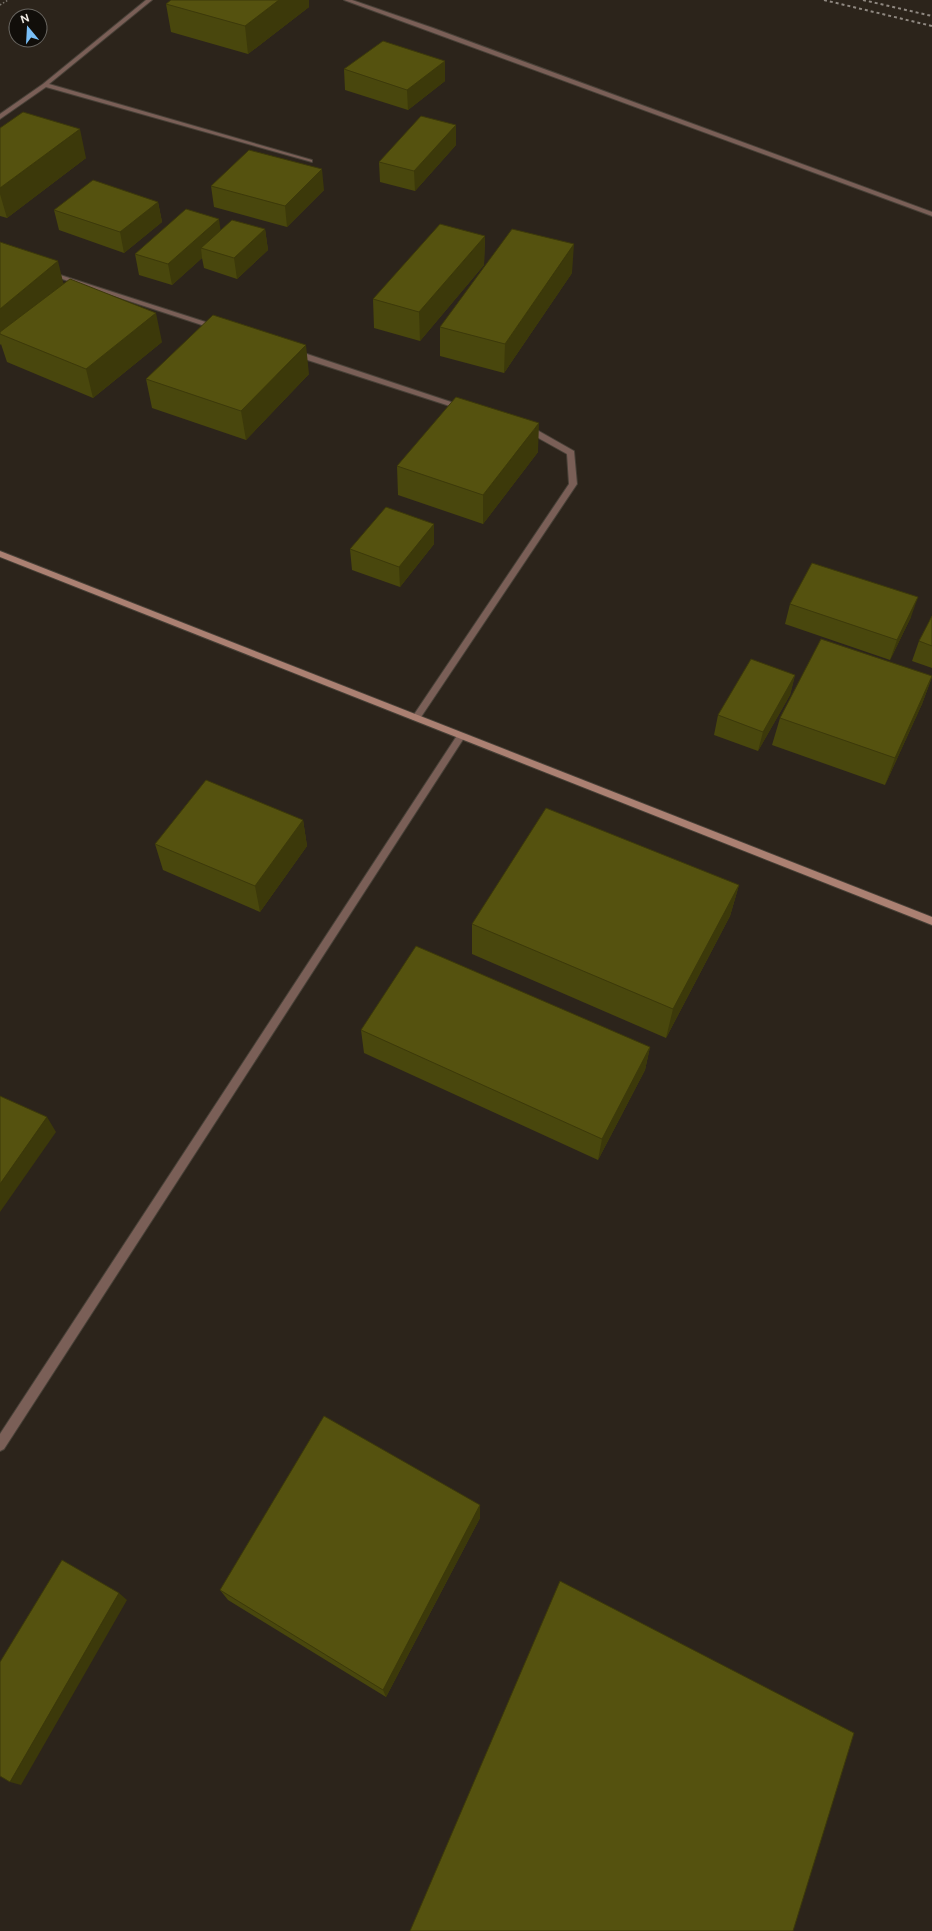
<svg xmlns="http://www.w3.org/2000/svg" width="932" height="1931" font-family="Figtree,sans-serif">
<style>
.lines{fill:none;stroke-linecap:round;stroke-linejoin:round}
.lane-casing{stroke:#474037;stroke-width:2}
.street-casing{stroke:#474037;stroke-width:2}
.secondary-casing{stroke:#474037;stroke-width:2}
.path{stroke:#7b756d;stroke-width:1.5;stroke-dasharray:1.5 2;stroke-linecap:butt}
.lane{fill:#7a5f57;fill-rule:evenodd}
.street{fill:#7a5f57;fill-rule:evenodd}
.secondary{fill:#ab8072;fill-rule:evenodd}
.rail{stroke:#8f8881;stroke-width:2;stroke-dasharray:3 3;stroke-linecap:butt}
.wall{fill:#49470d}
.shaded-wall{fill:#3c390a}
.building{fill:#55520f;stroke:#3c390a}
</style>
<rect width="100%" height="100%" fill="#2c241b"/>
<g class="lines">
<g class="lane-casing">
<path id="lane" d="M146,0H152L49,84L312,160V162L46,87L0,119V114L43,84Z
M47,272H51L221,327L214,329L47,274Z
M292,351H298L466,407L462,409H459L292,355Z
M524,426H530L574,451L577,484L419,720H413L412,718L413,716L569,484L567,454L524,430Z
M461,733L464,734L465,736L464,738L4,1449L0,1451V1434L458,734Z"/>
</g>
<g class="street-casing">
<path id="street" d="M344,0H352L433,28L932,212V216Z"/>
</g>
<g class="secondary-casing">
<path id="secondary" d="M0,551L932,917V925L0,557Z"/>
</g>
<path class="path" d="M0,5L8,0"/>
<use href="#lane" class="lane"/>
<use href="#street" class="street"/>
<use href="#secondary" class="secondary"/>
<path class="rail" d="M824,0L932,26
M863,0L932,16"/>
</g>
<path class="wall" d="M166,4L309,7L248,54L171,32Z
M445,61V81L408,110L345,90L344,69Z
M0,128L86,158L7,218L0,216Z
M456,145L415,191L380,182L379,162Z
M211,186L324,190L287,227L214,207Z
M158,202L162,222L124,253L59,230L54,210Z
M265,229L268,250L237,279L204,268L202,258L172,285L139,275L135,254L221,230Z
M485,236L484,265L420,341L374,328L373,299Z
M0,242L64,284L162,342L93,398L7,362L1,344L0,345Z
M572,273L504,373L440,356V327Z
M309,374L246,440L152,408L146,379Z
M538,452L483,524L398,495L397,466Z
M434,544L400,587L352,570L350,549Z
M790,604L911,617L890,660L785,624Z
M932,616V668L912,661L919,641Z
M795,675L790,695L758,751L714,735L718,715Z
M932,677L922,704L885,785L772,745L780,718Z
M303,820L307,846L260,912L163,870L155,844Z
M739,885L730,916L666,1038L472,954V924Z
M361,1030L650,1047L645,1070L598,1160L364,1053Z
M480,1505V1518L386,1697L228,1600L220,1590Z"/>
<path class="shaded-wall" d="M279,0H309V7L248,54L245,26Z
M445,61V81L408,110L407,90Z
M456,125V145L415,191L414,171Z
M80,129L86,158L7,218L0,194V188Z
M322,169L324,190L287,227L285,206Z
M158,202L162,222L124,253L120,232Z
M219,219L222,240L201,248L202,258L172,285L168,264Z
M265,229L268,250L237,279L234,258Z
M485,236L484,265L420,341L419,312Z
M574,244L572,273L504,373L505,344Z
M58,261L65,290L0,334V309Z
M156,313L162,342L93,398L86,369Z
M306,345L309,374L246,440L241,411Z
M539,423L538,452L483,524V495Z
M434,524V544L400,587L399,567Z
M918,597L911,617L890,660L897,640Z
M795,675L790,695L758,751L763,732Z
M932,677L922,704L885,785L895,758Z
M303,820L307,846L260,912L255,886Z
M739,885L730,916L666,1038L673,1009Z
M650,1047L645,1070L598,1160L602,1139Z
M47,1117L56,1132L0,1212V1184Z
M480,1505V1518L386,1697L383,1690Z
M119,1593L127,1600L21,1785L10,1782Z"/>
<path class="building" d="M171,0H279L245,26L166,4Z
M383,41L445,61L407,90L344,69Z
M23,112L80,129L0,188V128Z
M421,116L456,125L414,171L379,162Z
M249,150L322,169L285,206L211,186Z
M93,180L158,202L120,232L54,210Z
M186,209L219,219L168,264L135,254Z
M232,220L265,229L234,258L201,248Z
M440,224L485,236L419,312L373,299Z
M512,229L574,244L505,344L440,327Z
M0,242L58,261L0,309Z
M70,279L156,313L86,369L0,334V332Z
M213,315L306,345L241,411L146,379Z
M456,397L539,423L483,495L397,466Z
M386,507L434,524L399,567L350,549Z
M812,563L918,597L897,640L790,604Z
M932,616V646L919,641Z
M821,639L932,676L895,758L780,718Z
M751,659L795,675L763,732L718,715Z
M206,780L303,820L255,886L155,844Z
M546,808L739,885L673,1009L472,924Z
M416,946L650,1047L602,1139L361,1030Z
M0,1096L47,1117L0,1184Z
M324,1416L480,1505L383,1690L220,1590Z
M62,1560L119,1593L10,1782L0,1776V1662Z
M560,1581L854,1733L793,1931H410Z"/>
<g transform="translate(28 28) rotate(342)"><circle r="19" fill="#110e0a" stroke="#696661"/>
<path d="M0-3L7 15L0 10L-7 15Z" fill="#79bff8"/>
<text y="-6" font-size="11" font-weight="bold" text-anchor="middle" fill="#eee9e3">N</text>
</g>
</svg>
